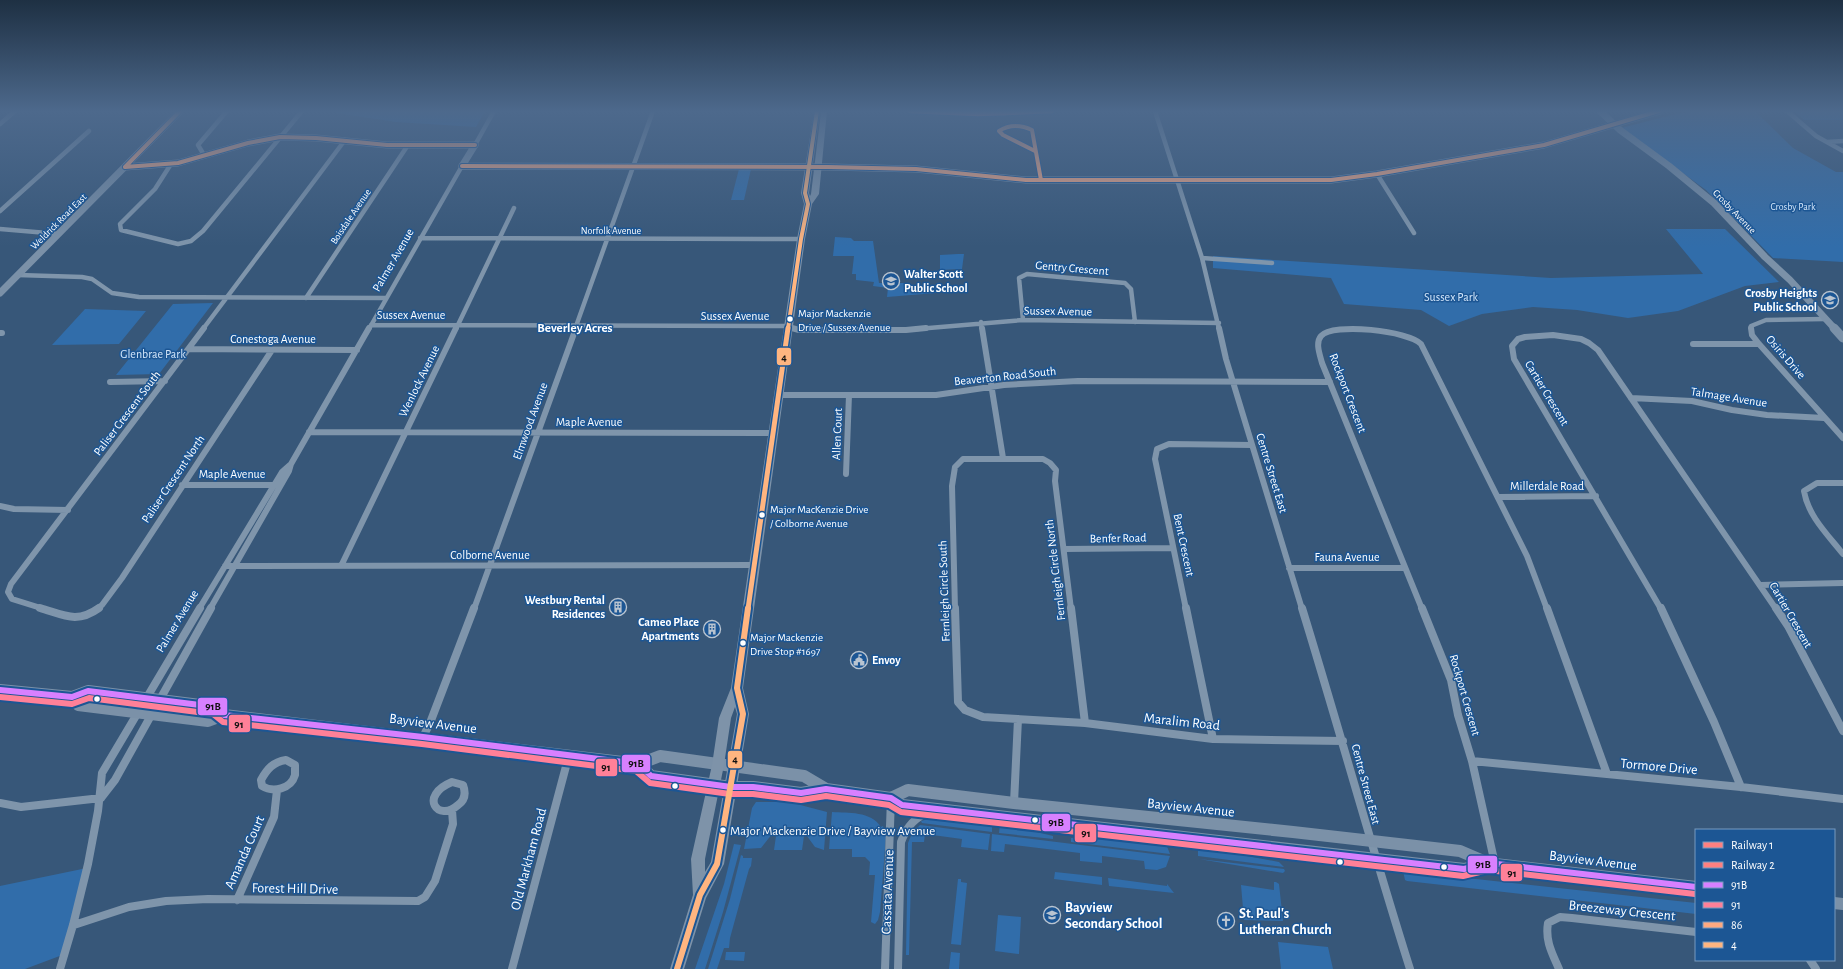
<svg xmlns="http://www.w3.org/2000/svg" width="1843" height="969" font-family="'Alegreya Sans',sans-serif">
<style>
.green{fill:#316daa}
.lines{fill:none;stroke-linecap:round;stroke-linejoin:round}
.street-far2{stroke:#7f95ab;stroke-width:4.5}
.street-far1{stroke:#7f95ab;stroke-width:6}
.street{stroke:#7f95ab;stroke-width:8}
.secondary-far2{stroke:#7b91a8;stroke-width:7}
.secondary-far1{stroke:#7b91a8;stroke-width:9}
.secondary{stroke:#7b91a8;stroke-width:12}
.primary{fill:#7e93a9;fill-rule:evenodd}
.bus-1-casing{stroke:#1c5694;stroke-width:10}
.bus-2-casing{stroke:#1c5694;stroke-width:10}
.bus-3-casing{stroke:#1c5694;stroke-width:6}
.bus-4-far2-casing{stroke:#1c5694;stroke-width:6}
.bus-4-far1-casing{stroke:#1c5694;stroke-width:8}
.bus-4-casing{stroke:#1c5694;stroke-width:10}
.bus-1{stroke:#d880ff;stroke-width:6}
.bus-2{stroke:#ff8098;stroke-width:6}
.bus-3{stroke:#ffa980;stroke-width:4}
.bus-4-far2{stroke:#ffb580;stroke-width:4}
.bus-4-far1{stroke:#ffb580;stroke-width:5}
.bus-4{stroke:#ffb580;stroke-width:6}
.rail-1-casing{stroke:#1c5694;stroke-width:7}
.rail-2-casing{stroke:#1c5694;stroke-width:7}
.rail-1{stroke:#ff8080;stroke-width:4.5}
.rail-2{stroke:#ff8080;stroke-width:4.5}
.bus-dot{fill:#fff;stroke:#1c5694;stroke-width:1.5}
.labels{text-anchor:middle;stroke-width:3;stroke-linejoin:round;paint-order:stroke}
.far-park-label{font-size:10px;fill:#d4e7fb;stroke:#1c5694}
.far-street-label{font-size:10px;fill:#fff;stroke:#1c5694}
.bus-label{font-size:11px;fill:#fff;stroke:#1c5694;text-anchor:start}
.street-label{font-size:12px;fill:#fff;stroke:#1c5694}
.poi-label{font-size:12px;font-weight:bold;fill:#fff;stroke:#1c5694;text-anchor:end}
.park-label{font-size:12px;fill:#d4e7fb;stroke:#1c5694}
.neighbourhood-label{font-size:13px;font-weight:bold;fill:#fff;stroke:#1c5694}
.near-bus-label{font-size:13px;fill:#fff;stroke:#1c5694;text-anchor:start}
.near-street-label{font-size:14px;fill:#fff;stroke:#1c5694}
.near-poi-label{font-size:14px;font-weight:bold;fill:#fff;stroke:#1c5694;text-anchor:start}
.line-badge{stroke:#1c5694;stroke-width:1.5}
.pale-badge-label{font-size:11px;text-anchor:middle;font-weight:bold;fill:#111}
</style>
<rect width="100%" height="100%" fill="#375779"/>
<path class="green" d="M338,111H485L476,127L396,122L336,113Z
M1695,111H1755L1793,148L1836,172H1843V262L1773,258L1706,190L1621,128L1676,114Z
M1795,111H1843V120H1804Z
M739,169H751L744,200H731Z
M1666,229H1725L1779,282L1745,286L1678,311L1628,318L1577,310L1533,307L1482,314L1449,326L1421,310L1344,304L1331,278L1213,268V256L1551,278L1703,274Z
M835,237L851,238L854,241H873L879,283H906V287L936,288V293L887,297L888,288L873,286L874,282L856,280V274H852L854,256H833Z
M958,254H964L962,269L940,270V255Z
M213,303L159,374L116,375L173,304Z
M85,309L146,311L119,344L52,345Z
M756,802H789L827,812L824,850L815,847L804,832L797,828L788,827L772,834L761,848L744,849L752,808Z
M832,812C848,813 871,811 881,827L883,826L886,836L880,912L878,920L875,924L871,922L875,875H869L870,862L865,857H852V849H829Z
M932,818L992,824V832L922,823L921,821Z
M1000,823L1053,836V839L999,833Z
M920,825L990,834L988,850L961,847L962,839L925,834L924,842H912L909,955H906L908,843L912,833Z
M992,834L1170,856L1166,867L1157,870L1145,869L1144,861L1102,856V863L1080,861V853L1005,844L1004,852L991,851Z
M776,836H804L802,850H774Z
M1102,836L1166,844L1170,854L1071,842V838Z
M734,844L741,845L723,912L705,969H695L724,884Z
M1204,847L1205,848L1279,862L1284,867L1198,856V850Z
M741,855L743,856V858H752L751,866L749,869L730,938L729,948H724L717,969H708L730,899Z
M1199,859L1284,869L1285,871L1283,873Z
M87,868L65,954L25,969H0V886Z
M1403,871L1696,903V914L1407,881L1405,880Z
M1055,872L1102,877V885L1054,879Z
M1108,878L1167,886V884L1174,893L1109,886Z
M958,879H961V882L967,883L961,945L951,944Z
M1274,882H1276L1279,884L1283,921L1244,920L1241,885L1274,890Z
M998,915L1021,917L1019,954L995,951Z
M1278,942L1328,947L1333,969H1281Z
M726,952H745L744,961L725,960Z
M951,952L960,953L959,969H949Z"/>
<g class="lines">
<path class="street-far2" d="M1155,111L1202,258L1219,329
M1787,111L1816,136L1843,151
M0,124L15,111
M1827,142L1843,141
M475,145L494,111
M204,155L198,145L227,111
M171,164L155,189L120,224L121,230L178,244L191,241L203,231L302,111
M1377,174L1414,233
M0,211L89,131
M0,229L59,234
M420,238L801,239
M1202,258L1272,263
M18,275L82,277L92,279L112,293L139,297L385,298
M306,298L408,145
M1023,320L1019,278L1027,274L1125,283L1131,289L1135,322
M981,322L982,329
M371,325L786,326L795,329
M203,329L345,140
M369,329L462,166
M456,329L514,208
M575,329L653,111
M917,329L1023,320L1219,323
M1751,329V326L1766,320L1825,319"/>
<path class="street-far1" d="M792,328L799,330H906L926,328
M982,328L1003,458
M1219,328L1226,359L1302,609
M1751,328L1752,335L1759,344L1843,438
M0,333H2
M1693,344H1759
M189,349L357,350
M110,382L165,381
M780,395H936L1004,385L1078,381L1330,382
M1631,398L1692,401L1732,410L1767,415L1824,418
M309,432L774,433
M846,474L849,395
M1843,483H1817L1804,491C1808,516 1828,535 1843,554
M182,485H276
M1498,497L1596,496
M0,506L14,509L68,510
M1064,549L1173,548
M342,564L456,328
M225,566L756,565
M1289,568H1405
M1761,585L1843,583
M44,609L12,599L8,592L11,584L204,328
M97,609L102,605L122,578L272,350
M199,609L282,472L291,464L369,328
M210,609L289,471L291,464
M474,609L576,328
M955,609L952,486L955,467L963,459H1043L1050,463L1056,470L1055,481L1071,609
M1186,609L1155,459L1157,449L1169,444L1252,445
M1422,609L1322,363C1320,355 1315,343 1321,336C1333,322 1409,331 1421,344L1527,556L1547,609
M1661,609L1514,359L1512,346L1518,339L1525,337L1553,335L1581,339L1589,343L1598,350L1776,609"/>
<path class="street" d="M40,608C64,615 77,624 99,608
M955,608L958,702L965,710L983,717L1085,723
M1071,608L1085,723
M1186,608L1213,739
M1302,608C1339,728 1372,849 1410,969
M1422,608L1451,680L1458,715L1472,761L1495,864
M1547,608L1607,774
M1661,608L1714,722L1741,787
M1776,608L1788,626L1843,731
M1085,723L1213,739L1343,741
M423,737L430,723L474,608
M286,760L295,765C295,768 295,772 295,775C291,789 273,793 262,786L261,780C267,769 273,762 286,760Z
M1472,761L1741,787L1843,799
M452,782L463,785C466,793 465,800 458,805C438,823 418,796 452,782Z
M101,798L115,780L211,608
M0,803L21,807L101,798
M1014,803L1018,719
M237,900L274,817L277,790
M74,925L129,907L166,901L208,899L418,901L425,897L435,881L453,824L452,810
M1810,960L1816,969
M60,969L73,925L88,864L98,811L102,773L200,608
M512,969L569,755
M885,969L891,798
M898,969L901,842C907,826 915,817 931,811
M1559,969C1552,953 1545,941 1548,923L1560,917L1572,918L1696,932"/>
<path class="secondary-far2" d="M1600,111L1620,130L1669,166L1714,203L1765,257L1790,280L1835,329
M462,166L828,167L916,169L1026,180H1331L1377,174L1544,145L1660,111
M462,166L475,145
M125,167L178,163L248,143L280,137L316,138L387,145H475
M0,293L180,111"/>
<path class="secondary-far1" d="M1834,328L1843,338"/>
<path class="secondary" d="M0,690L72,697L88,691L216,707L224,715
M72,697L78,705L208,721L224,715L639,764L660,756L804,776L826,789
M639,764L651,776L731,787H753L801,793L826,789L891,798L902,805L1464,869L1488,863
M891,798L908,790L1014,803L1293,832L1460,851L1488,863L1495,864L1696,887
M1834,903L1843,904"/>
<path class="primary" d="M827,111L819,194L812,204L805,239L743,688L749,714L724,864L706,898L684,969H670L693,895L691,859L712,765L719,718L731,688L797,239L804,204L801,193L814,112H820L809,193L810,196L811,194L821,112ZM735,707L737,714L711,862L705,872V859L724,765L731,718Z"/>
<g class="bus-1-casing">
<path id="bus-1" d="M0,690L72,697L88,691L216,707L224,715L423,737L639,764L651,776L731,787H753L801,793L826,789L891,798L902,805L1464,869L1488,863L1696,887"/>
</g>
<g class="bus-2-casing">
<path id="bus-2" d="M0,697L72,704L89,698L213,714L223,722L422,744L636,771L650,783L730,794H753L801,800L826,796L889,805L901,812L1463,876L1488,870L1695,894"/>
</g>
<g class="bus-3-casing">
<path id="bus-3" d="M1035,151L1003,135L999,131C1010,124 1021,125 1032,130L1041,180
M462,166L828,167L916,169L1026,180H1331L1377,174L1544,145L1659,111
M125,167L178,163L248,143L280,137L316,138L387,145H475
M125,167L180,111"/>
</g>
<g class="bus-4-far2-casing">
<path id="bus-4-far2" d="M788,329L801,239L808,204L805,193L817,111"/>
</g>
<g class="bus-4-far1-casing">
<path id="bus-4-far1" d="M748,609L788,328"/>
</g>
<g class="bus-4-casing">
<path id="bus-4" d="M677,969L700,895L717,864L743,714L737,688L748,608"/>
</g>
<use href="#bus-1" class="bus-1"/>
<use href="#bus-2" class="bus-2"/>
<use href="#bus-3" class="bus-3"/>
<use href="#bus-4-far2" class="bus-4-far2"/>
<use href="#bus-4-far1" class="bus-4-far1"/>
<use href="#bus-4" class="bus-4"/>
<g class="rail-1-casing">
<path id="rail-1" d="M910,111L978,114L1052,111"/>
</g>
<g class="rail-2-casing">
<path id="rail-2" d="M948,111L1004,113L1031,111"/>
</g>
<use href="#rail-1" class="rail-1"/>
<use href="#rail-2" class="rail-2"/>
</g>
<linearGradient id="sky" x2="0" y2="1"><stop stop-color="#1e3043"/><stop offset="0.45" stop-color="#4d698c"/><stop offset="1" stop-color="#4d698c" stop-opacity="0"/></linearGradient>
<rect width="1843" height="247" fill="url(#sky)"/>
<defs>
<g id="school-ring" transform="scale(0.9)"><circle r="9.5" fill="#1c5694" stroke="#b9c4d0" stroke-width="1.5"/><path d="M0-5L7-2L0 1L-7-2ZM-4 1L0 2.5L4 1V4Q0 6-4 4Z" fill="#b9c4d0"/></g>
<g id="building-ring" transform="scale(0.9)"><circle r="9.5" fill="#1c5694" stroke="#b9c4d0" stroke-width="1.5"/><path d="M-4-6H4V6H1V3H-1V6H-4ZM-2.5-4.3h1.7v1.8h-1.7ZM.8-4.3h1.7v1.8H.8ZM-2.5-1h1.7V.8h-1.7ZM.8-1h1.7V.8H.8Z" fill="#b9c4d0"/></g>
<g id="civic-ring" transform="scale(0.9)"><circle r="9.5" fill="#1c5694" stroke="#b9c4d0" stroke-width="1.5"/><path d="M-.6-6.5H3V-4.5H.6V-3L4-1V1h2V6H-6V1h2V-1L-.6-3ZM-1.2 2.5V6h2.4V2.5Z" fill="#b9c4d0"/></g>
<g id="church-ring" transform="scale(0.9)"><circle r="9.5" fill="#1c5694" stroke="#b9c4d0" stroke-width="1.5"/><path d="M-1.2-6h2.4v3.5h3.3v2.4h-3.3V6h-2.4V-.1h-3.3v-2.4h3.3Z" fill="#b9c4d0"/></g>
</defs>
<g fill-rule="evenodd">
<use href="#school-ring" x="891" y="281"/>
<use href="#school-ring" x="1830" y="300"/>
<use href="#building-ring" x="618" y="607"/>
<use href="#building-ring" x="712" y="629"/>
<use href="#civic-ring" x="859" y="660"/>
<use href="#school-ring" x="1052" y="915"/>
<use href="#church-ring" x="1226" y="921"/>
</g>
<g class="bus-dot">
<circle cx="790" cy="319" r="3.5"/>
<circle cx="762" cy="515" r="3.5"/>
<circle cx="743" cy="643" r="3.5"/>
<circle cx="97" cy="699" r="3.5"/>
<circle cx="675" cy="786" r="3.5"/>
<circle cx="1035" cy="820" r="3.5"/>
<circle cx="723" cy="830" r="3.5"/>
<circle cx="1340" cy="862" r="3.5"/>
<circle cx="1444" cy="867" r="3.5"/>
</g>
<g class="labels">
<g class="far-park-label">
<text x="1793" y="210">Crosby Park</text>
</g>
<g class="far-street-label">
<text transform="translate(1735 211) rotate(46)" y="4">Crosby Avenue</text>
<text transform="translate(350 216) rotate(-56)" y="4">Boisdale Avenue</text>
<text transform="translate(58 221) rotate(-45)" y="4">Weldrick Road East</text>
<text x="611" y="234">Norfolk Avenue</text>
</g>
<g class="bus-label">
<text x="798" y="317">Major Mackenzie<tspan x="798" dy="14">Drive / Sussex Avenue</tspan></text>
<text x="770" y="513">Major MacKenzie Drive<tspan x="770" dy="14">/ Colborne Avenue</tspan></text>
<text x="750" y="641">Major Mackenzie<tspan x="750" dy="14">Drive Stop #1697</tspan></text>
</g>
<g class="street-label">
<text transform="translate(393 260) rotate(-60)" y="4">Palmer Avenue</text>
<text transform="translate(1072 268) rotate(5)" y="4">Gentry Crescent</text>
<text transform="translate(1058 311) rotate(1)" y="4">Sussex Avenue</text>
<text x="411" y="319">Sussex Avenue</text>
<text x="735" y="320">Sussex Avenue</text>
<text x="273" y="343">Conestoga Avenue</text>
<text transform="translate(1786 357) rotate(49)" y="4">Osiris Drive</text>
<text transform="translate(1005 376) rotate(-6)" y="4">Beaverton Road South</text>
<text transform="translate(419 381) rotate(-64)" y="4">Wenlock Avenue</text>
<text transform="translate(1348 393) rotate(69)" y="4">Rockport Crescent</text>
<text transform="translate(1547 393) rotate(59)" y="4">Cartier Crescent</text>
<text transform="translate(1729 397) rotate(9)" y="4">Talmage Avenue</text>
<text transform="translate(127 413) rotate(-53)" y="4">Paliser Crescent South</text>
<text transform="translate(530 421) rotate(-70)" y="4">Elmwood Avenue</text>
<text x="589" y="426">Maple Avenue</text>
<text transform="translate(837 434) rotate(-88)" y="4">Allen Court</text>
<text transform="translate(1272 473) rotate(73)" y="4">Centre Street East</text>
<text x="232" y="478">Maple Avenue</text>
<text transform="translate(173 479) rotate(-56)" y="4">Paliser Crescent North</text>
<text x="1547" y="490">Millerdale Road</text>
<text transform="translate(1118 538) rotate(-1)" y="4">Benfer Road</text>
<text transform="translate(1184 545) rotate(78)" y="4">Bent Crescent</text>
<text x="490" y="559">Colborne Avenue</text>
<text x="1347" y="561">Fauna Avenue</text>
<text transform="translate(1055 570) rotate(-97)" y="4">Fernleigh Circle North</text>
<text transform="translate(944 591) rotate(-92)" y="4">Fernleigh Circle South</text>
<text transform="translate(1791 615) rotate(60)" y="4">Cartier Crescent</text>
<text transform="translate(177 621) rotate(-59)" y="4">Palmer Avenue</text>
<text transform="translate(1465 695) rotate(74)" y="4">Rockport Crescent</text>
<text transform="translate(1366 784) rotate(75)" y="4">Centre Street East</text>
</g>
<g class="poi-label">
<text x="904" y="278" text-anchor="start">Walter Scott<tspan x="904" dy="14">Public School</tspan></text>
<text x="1817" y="297">Crosby Heights<tspan x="1817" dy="14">Public School</tspan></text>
<text x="605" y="604">Westbury Rental<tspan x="605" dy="14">Residences</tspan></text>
<text x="699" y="626">Cameo Place<tspan x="699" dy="14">Apartments</tspan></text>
<text x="872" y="664" text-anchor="start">Envoy</text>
</g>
<g class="park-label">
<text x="1451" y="301">Sussex Park</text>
<text x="153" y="358">Glenbrae Park</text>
</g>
<g class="neighbourhood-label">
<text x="575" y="332">Beverley Acres</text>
</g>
<g class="near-bus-label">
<text x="730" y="835">Major Mackenzie Drive / Bayview Avenue</text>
</g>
<g class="near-street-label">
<text transform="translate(1182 721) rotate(6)" y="5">Maralim Road</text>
<text transform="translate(433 723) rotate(7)" y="5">Bayview Avenue</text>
<text transform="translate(1659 766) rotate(5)" y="5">Tormore Drive</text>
<text transform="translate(1191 807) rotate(6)" y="5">Bayview Avenue</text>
<text transform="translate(244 852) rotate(-66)" y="5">Amanda Court</text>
<text transform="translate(528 859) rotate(-75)" y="5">Old Markham Road</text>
<text transform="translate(1593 860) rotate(7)" y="5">Bayview Avenue</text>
<text transform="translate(295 888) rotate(1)" y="5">Forest Hill Drive</text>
<text transform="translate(887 892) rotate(-88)" y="5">Cassata Avenue</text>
<text transform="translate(1622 910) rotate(6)" y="5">Breezeway Crescent</text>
</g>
<g class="near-poi-label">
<text x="1065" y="912">Bayview<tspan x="1065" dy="16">Secondary School</tspan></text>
<text x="1239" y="918">St. Paul's<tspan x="1239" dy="16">Lutheran Church</tspan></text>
</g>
</g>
<g class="line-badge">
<rect x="776" y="347" width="16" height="19" rx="4" fill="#ffb580"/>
<rect x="197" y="697" width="31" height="19" rx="4" fill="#d880ff"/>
<rect x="228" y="714" width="23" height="19" rx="4" fill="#ff8098"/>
<rect x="727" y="750" width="16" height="19" rx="4" fill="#ffb580"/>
<rect x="621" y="754" width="30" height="19" rx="4" fill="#d880ff"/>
<rect x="595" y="758" width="23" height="19" rx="4" fill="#ff8098"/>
<rect x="1041" y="813" width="30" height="19" rx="4" fill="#d880ff"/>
<rect x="1074" y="823" width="23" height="20" rx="4" fill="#ff8098"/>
<rect x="1467" y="855" width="31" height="19" rx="4" fill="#d880ff"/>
<rect x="1500" y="863" width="23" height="19" rx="4" fill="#ff8098"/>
</g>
<g class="pale-badge-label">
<text x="784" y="361">4</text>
<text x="213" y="710">91B</text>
<text x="239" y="728">91</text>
<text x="735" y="763">4</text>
<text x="636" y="767">91B</text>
<text x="606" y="771">91</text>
<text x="1056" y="826">91B</text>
<text x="1086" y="837">91</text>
<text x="1483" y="868">91B</text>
<text x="1512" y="877">91</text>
</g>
<rect x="1695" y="829" width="140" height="132" fill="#1c5694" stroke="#779abf"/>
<rect x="1703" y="842" width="20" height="6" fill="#ff8080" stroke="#779abf"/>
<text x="1731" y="849" font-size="12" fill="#ffffff">Railway 1</text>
<rect x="1703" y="862" width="20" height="6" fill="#ff8080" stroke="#779abf"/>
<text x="1731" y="869" font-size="12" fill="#ffffff">Railway 2</text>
<rect x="1703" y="882" width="20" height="6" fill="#d880ff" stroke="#779abf"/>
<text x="1731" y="889" font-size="12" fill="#ffffff">91B</text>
<rect x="1703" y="902" width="20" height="6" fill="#ff8098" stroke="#779abf"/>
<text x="1731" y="909" font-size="12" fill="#ffffff">91</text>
<rect x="1703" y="922" width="20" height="6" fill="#ffa980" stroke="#779abf"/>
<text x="1731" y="929" font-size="12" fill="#ffffff">86</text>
<rect x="1703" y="942" width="20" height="6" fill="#ffb580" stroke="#779abf"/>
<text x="1731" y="949" font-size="12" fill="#ffffff">4</text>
</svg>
